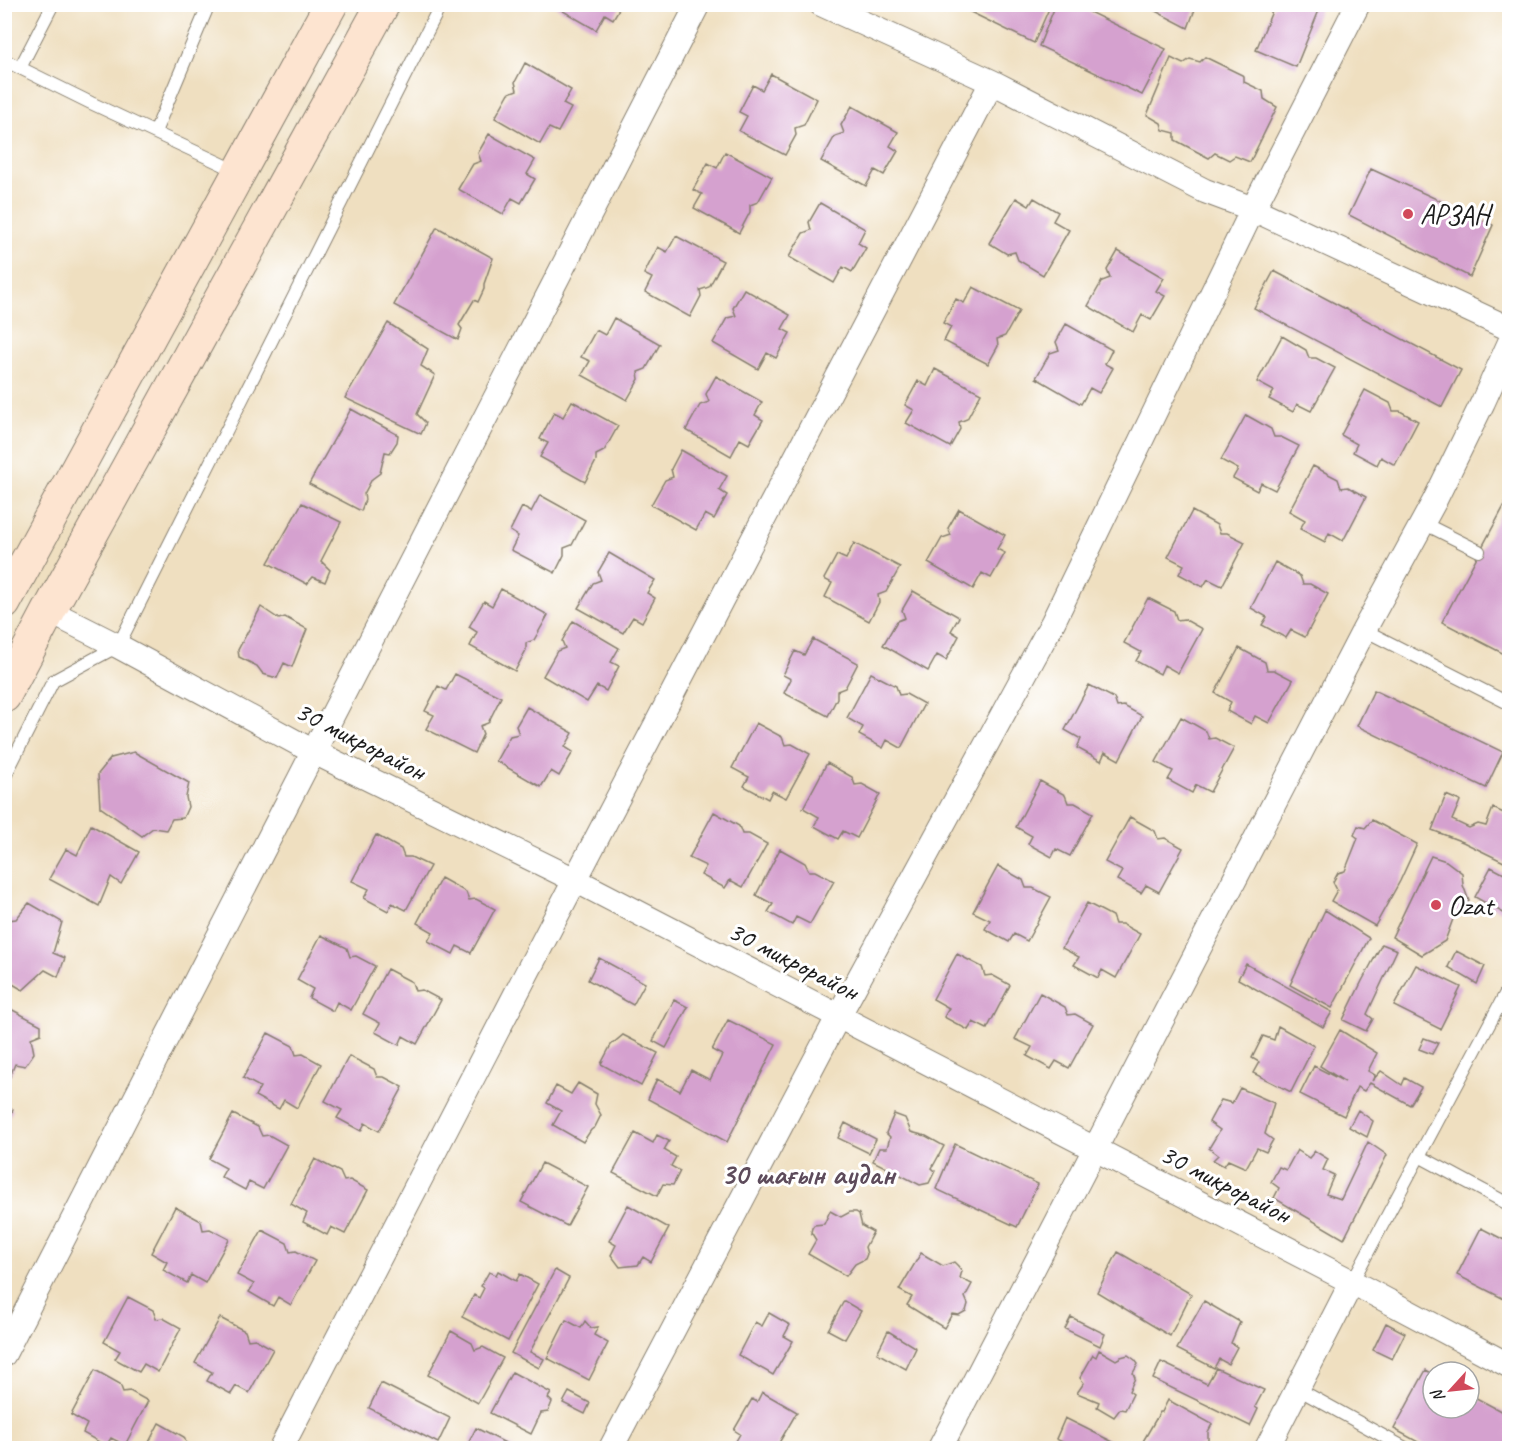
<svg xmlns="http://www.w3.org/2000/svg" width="1514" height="1453" font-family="Caveat,sans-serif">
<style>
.building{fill:#d5a1cf}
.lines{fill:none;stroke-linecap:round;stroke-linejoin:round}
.lane-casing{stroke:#867e6e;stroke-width:14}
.street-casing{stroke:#867e6e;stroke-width:26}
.secondary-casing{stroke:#867e6e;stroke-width:35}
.lane{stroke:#fff;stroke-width:12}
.street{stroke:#fff;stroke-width:24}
.secondary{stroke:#fde4d0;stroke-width:33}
.poi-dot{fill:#d1495b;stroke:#fff;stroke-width:2}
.labels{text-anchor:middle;stroke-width:6;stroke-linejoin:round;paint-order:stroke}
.poi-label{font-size:28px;fill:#1c1c1c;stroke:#fff;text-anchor:start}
.street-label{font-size:28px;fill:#1c1c1c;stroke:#fff}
.neighbourhood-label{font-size:30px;font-weight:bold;fill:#5d4b5b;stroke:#fff}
</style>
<rect width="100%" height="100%" fill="#fff"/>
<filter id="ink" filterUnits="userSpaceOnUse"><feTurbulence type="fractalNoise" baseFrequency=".0167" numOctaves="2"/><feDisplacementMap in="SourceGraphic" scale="12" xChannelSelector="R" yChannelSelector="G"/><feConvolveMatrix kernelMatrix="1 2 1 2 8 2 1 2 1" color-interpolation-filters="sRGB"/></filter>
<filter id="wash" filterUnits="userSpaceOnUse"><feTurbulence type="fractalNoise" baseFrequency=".008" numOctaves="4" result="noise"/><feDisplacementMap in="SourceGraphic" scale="24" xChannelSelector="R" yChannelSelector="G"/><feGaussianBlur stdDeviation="1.35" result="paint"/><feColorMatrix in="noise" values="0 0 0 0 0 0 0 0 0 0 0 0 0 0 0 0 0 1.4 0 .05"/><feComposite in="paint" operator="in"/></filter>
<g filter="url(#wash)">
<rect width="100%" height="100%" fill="#efdfc0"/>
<g id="blocks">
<path class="building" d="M551,4H622L613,19L605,14L596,30Z
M954,4H1051L1034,43Z
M1056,4H1073L1166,49L1142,95L1039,46Z
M1142,4H1197L1188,28Z
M1275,4H1311L1320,8L1296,67L1256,50Z
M1205,57L1244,76V82L1263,91L1264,99L1277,107L1250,162L1235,156L1229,160L1215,153L1209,158L1175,140V133L1163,130L1161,123L1147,115L1171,58L1183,64L1190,59L1200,62Z
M525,63L571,90L563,104L571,108L558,132L549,128L540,144L495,118L509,93L517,90L515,82Z
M771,74L817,99L804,125L795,128L796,135L785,155L739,131L747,116L739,112L753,85L762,90Z
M852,106L898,132L890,146L898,151L884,175L875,170L866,186L821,161L835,136L844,133L841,125Z
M489,134L535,160L527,174L535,179L521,203L512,198L503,214L458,189L473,164L481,161L478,153Z
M725,152L772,177L758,202L750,205V212L739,233L694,208L702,194L693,190L708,163L717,168Z
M1371,169L1493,225L1470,277L1349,215Z
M1016,198L1029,206L1034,198L1058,212L1053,221L1069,230L1043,275L1018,260L1015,252L1007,254L989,243Z
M820,203L865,229L858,243L866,248L852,272L843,267L834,283L789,257L803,233L811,230L809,222Z
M437,227L493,258L484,284V289L478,302L474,300L459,325L462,329L458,340L394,305Z
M676,236L723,261L709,287L700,290L701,296L690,317L645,292L652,278L644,274L658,247L667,252Z
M1118,251L1164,278L1156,291L1165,296L1151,320L1142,315L1133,332L1088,306L1102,281L1110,278L1107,270Z
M1274,271L1461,370L1442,407L1254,308Z
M973,287L1019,311L1005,336L997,339L998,346L988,364L944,341L951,327L943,323L956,299L964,303Z
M744,289L790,315L782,329L790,333L776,358L767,353L758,369L713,343L727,318L736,316L733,308Z
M614,318L660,344L646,369L638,372L639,379L627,400L582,375L590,361L581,357L596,330L605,335Z
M388,323L428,349L421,366L435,375L417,414L426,423L421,434L345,398Z
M1066,324L1112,350L1105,364L1113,368L1099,393L1090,388L1081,404L1036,378L1050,353L1059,350L1056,342Z
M1282,336L1306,350L1309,358H1316L1335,368L1311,411L1297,404L1293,412L1269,399L1274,391L1257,382Z
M935,369L981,393L967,419L959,422L960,429L950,447L906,423L914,410L905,405L918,381L927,386Z
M716,376L762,402L755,415L763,420L749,444L740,439L731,456L686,430L700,405L709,402L706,394Z
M1365,390L1390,403L1393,411H1400L1418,421L1395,465L1381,457L1377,465L1353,452L1357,444L1341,435Z
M572,401L618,426L604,451L596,455V461L585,482L540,457L548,443L540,439L554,412L563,417Z
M351,409L398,435L397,442L390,453L385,452L380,473L372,479L364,494L365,500L361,511L309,484Z
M1246,415L1271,429L1274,437H1281L1299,446L1275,490L1261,483L1257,491L1233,478L1238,469L1221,460Z
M681,450L727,476L719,490L727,495L714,519L705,514L696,530L651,505L665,480L673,477L671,469Z
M1313,466L1338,479L1341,488L1348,487L1366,497L1343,541L1329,533L1325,542L1300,529L1305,520L1289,511Z
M540,495L585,520L572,545L564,548V555L555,573L511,550L518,536L510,531L522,507L531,512Z
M1510,495V657L1442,622Z
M302,503L341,522L321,561L330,570L325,582L313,577L307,584L268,563Z
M959,509L1005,535L997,549L1005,553L991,578L982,573L973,589L928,563L942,538L951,535L948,528Z
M1192,511L1217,525L1220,533H1227L1245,542L1222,586L1208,579L1203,587L1179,574L1184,565L1168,557Z
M854,543L900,567L886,592L878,595L879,602L869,621L825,597L832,583L824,579L837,555L846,559Z
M609,553L655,580L647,593L655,598L642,622L633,617L623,633L578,608L593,583L601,580L598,572Z
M1275,562L1300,576L1303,584H1310L1328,594L1305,637L1291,630L1286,638L1262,625L1267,617L1251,608Z
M501,589L548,615L534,640L526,643V650L515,671L470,646L477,632L469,627L484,601L492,606Z
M913,591L959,617L951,631L959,636L946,660L937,655L928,671L883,645L897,621L905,618L902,610Z
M1148,598L1174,611L1177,620L1184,619L1202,629L1178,673L1164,665L1160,674L1136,661L1141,652L1124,643Z
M261,607L279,619L285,617L307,629L292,667L284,663L277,678L263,674L257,666L239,657L238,650Z
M573,621L619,648L611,662L619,666L606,691L597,686L587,702L543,676L557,651L565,648L562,641Z
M813,639L858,663L845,688L837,691V698L828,716L784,693L791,679L783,675L795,651L804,655Z
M1239,648L1265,662L1267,670H1274L1293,680L1269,723L1255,716L1251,724L1227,711L1231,702L1215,693Z
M871,673L896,686L899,695L906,694L924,704L901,748L887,740L883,748L859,735L863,727L847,718Z
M455,674L501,697L488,723L480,726L483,734L474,753L426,729L434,715L425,711L438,686L446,690Z
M1089,685L1114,698L1117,707L1124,706L1142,716L1119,760L1105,752L1101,761L1077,748L1081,739L1065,730Z
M1374,690L1503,752L1486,788L1357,726Z
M527,707L573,733L565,747L573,752L559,776L551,771L541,787L496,761L510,736L519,734L516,726Z
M1181,717L1206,731L1209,739L1215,738L1234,748L1210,792L1196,785L1192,793L1168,780L1173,771L1156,762Z
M756,723L782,737L785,745L792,744L810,754L786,798L772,791L768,799L744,786L749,777L732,768Z
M134,752L189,783L186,797L188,807L183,818L172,819L166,830L153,828L142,836L100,807L98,774L111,758Z
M827,763L852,777L855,785L862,784L880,794L857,838L843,831L838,839L814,826L819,817L803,808Z
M1040,781L1065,795L1068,803H1075L1093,813L1070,856L1056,849L1052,857L1028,844L1032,836L1016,827Z
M1446,795L1460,801L1452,820L1469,828L1478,824L1486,826L1493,808L1510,816V865L1463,842L1432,830Z
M714,812L739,826L742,834H749L767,844L743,887L730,880L725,888L701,875L706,866L689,858Z
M1130,817L1155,831L1158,839L1165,838L1183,848L1159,892L1146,885L1141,893L1117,880L1122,871L1105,862Z
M1372,820L1417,844L1400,881L1375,926L1331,901L1337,890L1333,882L1338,873L1345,871L1358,838L1354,835L1358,826L1365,828Z
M91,825L139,852L121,884L111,877L99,906L49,879L66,849L77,855Z
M376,835L401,849L404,857H411L430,866L406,910L392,903L388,911L364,898L369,889L352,881Z
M780,849L805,863L809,871H815L834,881L810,924L796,917L792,925L768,912L773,904L756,895Z
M1431,856L1446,861L1462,873L1463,885L1469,901L1453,919L1445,941L1422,955L1392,937Z
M998,866L1023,880L1026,888H1033L1051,897L1027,941L1014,934L1009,942L985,929L990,920L973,912Z
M1491,867L1510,877V910L1507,915L1475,897Z
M441,878L466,892L469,900L476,899L495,909L471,953L457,946L453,954L428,941L433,932L417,923Z
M29,903L62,922L53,953L65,958L58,977L45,970L23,990L4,979V926L8,920L16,919Z
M1087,903L1112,916L1115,924H1122L1140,934L1116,978L1102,970L1098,978L1074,965L1079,957L1062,948Z
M1325,910L1369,938L1332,1008L1290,985Z
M321,935L347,948L350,957L356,956L375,966L351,1010L337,1002L333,1011L309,998L313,989L297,980Z
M1382,944L1397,950L1367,1014L1373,1019L1366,1031L1343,1020L1362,981Z
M1456,951L1485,966L1477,984L1448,967Z
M957,954L982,967L985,976L992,975L1010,985L987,1029L973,1022L968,1030L944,1017L949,1008L933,999Z
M599,958L645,983L633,1005L588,980Z
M1246,964L1332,1012L1323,1027L1238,979Z
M1416,965L1461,987L1440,1029L1394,1006Z
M387,969L412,982L415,991L422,990L441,1000L417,1044L403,1036L399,1045L375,1032L380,1023L363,1014Z
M1040,993L1065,1007L1068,1015L1075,1014L1093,1024L1069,1068L1056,1061L1051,1069L1027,1056L1032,1047L1015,1039Z
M674,1000L688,1007L666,1048L653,1041Z
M5,1006L41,1025V1034L31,1038L34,1053L25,1066L15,1064L6,1086L5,1085Z
M728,1020L776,1044L727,1142L648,1099L657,1079L680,1091L691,1070L710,1080L722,1055L712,1050Z
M1278,1026L1314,1046L1291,1092L1253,1073L1259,1062L1252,1058L1263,1036L1274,1040Z
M1340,1030L1377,1053L1368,1071L1375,1075L1372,1081L1381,1071L1402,1085L1405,1078L1421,1087L1410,1105L1370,1083L1364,1091L1357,1087L1344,1116L1300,1094L1314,1066L1345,1082L1320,1066Z
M268,1033L293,1046L296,1055L303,1054L321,1064L297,1108L284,1100L279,1109L255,1096L260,1087L243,1078Z
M623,1035L658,1053L641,1086L601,1064L611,1045Z
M1424,1038L1438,1043L1432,1054L1419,1049Z
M349,1056L374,1069L377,1077H384L403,1087L379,1131L365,1123L361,1131L337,1118L342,1110L325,1101Z
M578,1083L597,1094L595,1104L601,1115L595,1127L591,1130L583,1142L553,1125L561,1111L547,1103L556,1086L571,1094Z
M1240,1088L1274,1103L1265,1134L1273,1140L1266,1152L1257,1148L1246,1168L1228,1160L1224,1166L1213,1160L1218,1155L1209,1148L1220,1130L1209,1122L1221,1100L1232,1103Z
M4,1105L13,1110L4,1125Z
M1358,1110L1373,1121L1367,1137L1349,1127Z
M233,1114L258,1127L262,1136L269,1135L287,1145L263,1189L249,1182L245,1190L221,1177L226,1168L209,1159Z
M894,1114L905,1118L911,1132L926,1136L944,1146L932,1168L935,1171L929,1183L920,1185L873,1161L879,1148H887L890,1137L886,1133Z
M845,1123L876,1139L869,1153L838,1138Z
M635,1133L653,1143L657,1135L669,1141L664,1150L676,1157L671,1166L680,1171L673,1185L663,1184L657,1196L613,1173Z
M1368,1142L1387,1155L1344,1239L1274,1198L1279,1188L1271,1182L1279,1167L1286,1170L1297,1150L1309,1158L1315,1151L1328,1159L1323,1170L1334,1175L1326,1194L1341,1199Z
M955,1144L1038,1184L1017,1227L936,1189Z
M315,1159L340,1172L344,1181L350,1180L368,1190L345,1234L331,1227L327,1235L303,1222L307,1213L291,1204Z
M542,1163L588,1187L567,1226L521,1202Z
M628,1205L669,1228L651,1262L643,1257L638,1265L620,1267L611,1255L616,1245L609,1241Z
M175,1207L201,1221L203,1230L210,1229L229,1239L205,1283L191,1275L187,1283L163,1270L167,1262L151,1253Z
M830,1211L841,1217L850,1212H856L859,1214L862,1226L873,1232L865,1247L867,1254L865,1259L855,1264L846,1276L808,1254L816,1240L811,1232L812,1228L814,1225L824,1224Z
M1481,1228L1510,1243V1302L1457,1275Z
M262,1230L287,1243L290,1252L296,1251L315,1261L291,1305L278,1297L273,1306L249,1292L254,1284L237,1275Z
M1118,1252L1191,1294L1170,1336L1097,1292Z
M921,1253L943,1266L954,1262L958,1266L962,1271L960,1278L972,1284L965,1297L968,1304L966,1311L959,1315L952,1314L944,1328L907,1305L912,1297L899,1290Z
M555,1270L569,1278L530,1352L544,1359L539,1368L511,1353Z
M498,1271L516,1281L520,1274L538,1284L508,1341L462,1317L474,1295L479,1298L484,1288L481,1286L489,1272L496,1275Z
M128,1297L153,1310L156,1319L163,1318L181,1328L158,1372L144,1364L139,1372L115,1359L120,1351L104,1342Z
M844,1301L861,1311L845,1339L828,1330Z
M1204,1301L1240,1322L1231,1343L1237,1347L1228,1364L1219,1359L1214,1368L1177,1349Z
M769,1313L790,1325L784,1336L793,1341L773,1375L738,1355L755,1322L762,1326Z
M1071,1317L1105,1334L1100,1346L1065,1329Z
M220,1318L245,1331L248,1340L255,1339L273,1349L249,1393L236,1386L231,1394L207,1381L212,1372L195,1363Z
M566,1320L581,1328L585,1321L591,1328L598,1327L594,1335L608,1343L589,1380L547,1358Z
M1386,1323L1405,1333L1392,1359L1373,1350Z
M451,1331L472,1343L475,1350L483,1347L503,1358L478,1403L428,1375Z
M888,1331L916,1348L906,1369L877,1353Z
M1099,1350L1116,1360L1121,1357L1128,1355L1135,1360L1138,1364L1133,1373L1135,1378L1129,1391L1133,1394L1125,1410L1120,1409L1114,1417L1097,1407L1099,1402L1077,1393L1084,1383L1080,1378L1093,1355L1096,1357Z
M1161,1362L1207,1384L1216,1368L1264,1390L1255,1407L1258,1409L1250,1426L1153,1379Z
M95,1370L120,1384L123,1392L130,1391L148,1401L125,1445L111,1438L106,1446L83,1433L87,1424L71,1415Z
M1426,1370L1433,1374V1408H1469V1394L1510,1416V1448H1429L1394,1429Z
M512,1372L551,1393L548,1398L552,1402L548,1412L541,1413L531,1434L490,1413Z
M381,1383L450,1418L438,1443L369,1408Z
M569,1392L590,1403L585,1414L563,1403Z
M762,1392L797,1412L776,1448H732L740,1434L734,1430L752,1399L757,1402Z
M1168,1400L1212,1424L1208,1432V1441L1203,1446H1199L1198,1448H1147L1148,1446L1142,1443L1160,1412H1162Z
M1065,1418L1125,1448H1075L1056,1439Z
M159,1423L184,1437L187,1445H194L201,1448H146Z
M476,1428L515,1448H482L469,1442Z"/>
</g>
</g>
<g filter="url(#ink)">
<use href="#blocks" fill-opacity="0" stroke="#867e6e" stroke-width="1.5"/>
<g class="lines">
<g class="lane-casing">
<path id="lane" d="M4,60L91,103L239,172
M20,68L53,4
M155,132L209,4
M1423,523L1479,551
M1364,630L1510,704
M4,778L53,681L118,646L441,4
M1419,1156L1510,1205
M1352,1282L1510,985
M1298,1389L1405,1448"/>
</g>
<g class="street-casing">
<path id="street" d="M821,4L992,82
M49,611L118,646L314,752L575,880L1352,1282L1510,1366
M4,1354L698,4
M281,1448L575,880L992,82L1205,191L1253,209L1510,329
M611,1448L838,1017L1053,622L1253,209L1358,4
M940,1448L1364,630L1434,502L1483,402L1510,342
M1267,1448L1352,1282"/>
</g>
<g class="secondary-casing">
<path id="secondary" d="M4,603L331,4
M4,696L49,611L383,4"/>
</g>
<use href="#lane" class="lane"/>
<use href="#street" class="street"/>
<use href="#secondary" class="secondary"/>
</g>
</g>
<g class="poi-dot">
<circle cx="1408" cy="214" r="6"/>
<circle cx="1436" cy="905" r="6"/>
</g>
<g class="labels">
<g class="poi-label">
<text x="1420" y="224">АРЗАН</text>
<text x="1448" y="915">Ozat</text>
</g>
<g class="street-label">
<text transform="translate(361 740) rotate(27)" y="10">30 микрорайон</text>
<text transform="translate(794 960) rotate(27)" y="10">30 микрорайон</text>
<text transform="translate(1226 1183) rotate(27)" y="10">30 микрорайон</text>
</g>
<g class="neighbourhood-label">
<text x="808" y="1184">30 шағын аудан</text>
</g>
</g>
<rect width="1514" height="1453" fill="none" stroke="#fff" stroke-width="24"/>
<g transform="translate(1451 1390) rotate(243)"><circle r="28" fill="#ffffff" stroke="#a4a4a4" stroke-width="1.5"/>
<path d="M0-4.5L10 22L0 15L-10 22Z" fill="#d1495b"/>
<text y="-9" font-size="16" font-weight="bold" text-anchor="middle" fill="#1c1c1c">N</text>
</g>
</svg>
